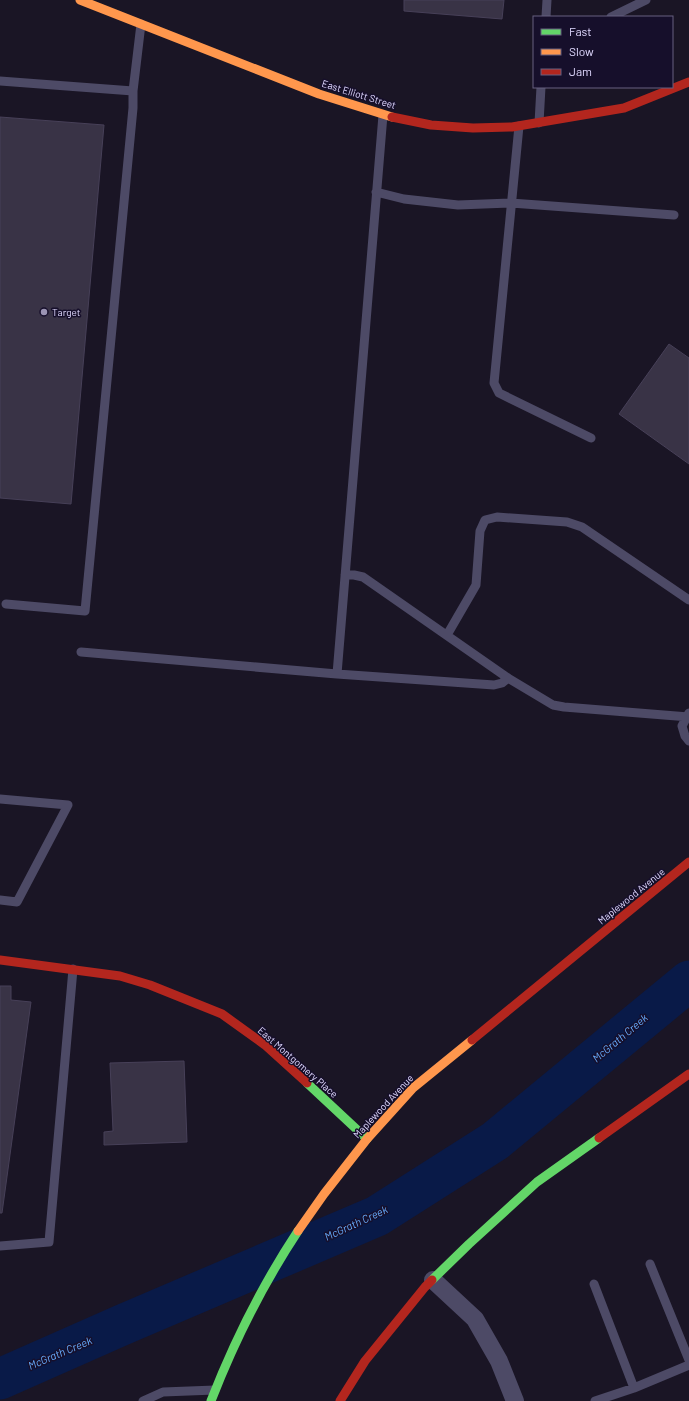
<svg xmlns="http://www.w3.org/2000/svg" width="689" height="1401" font-family="Barlow,sans-serif">
<style>
.lines{fill:none;stroke-linecap:round;stroke-linejoin:round}
.river{stroke:#091a48;stroke-width:41}
.building{fill:#393346;stroke:#474058}
.lane{stroke:#4d4a66;stroke-width:9}
.street{stroke:#4d4a66;stroke-width:18}
.fast{stroke:#63d668;stroke-width:9}
.slow{stroke:#ff974d;stroke-width:9}
.jam{stroke:#b3261e;stroke-width:9}
.poi-dot{fill:#9b94b3;stroke:#160f2b;stroke-width:1.5}
.labels{text-anchor:middle;stroke-width:3;stroke-linejoin:round;paint-order:stroke}
.street-label{font-size:10px;fill:#e0d9ff;stroke:#160f2b}
.poi-label{font-size:10px;fill:#e0d9ff;stroke:#160f2b;text-anchor:start}
.water-label{font-size:11px;font-style:italic;fill:#67adff;stroke:#160f2b}
</style>
<rect width="100%" height="100%" fill="#1a1525"/>
<g class="lines">
<path class="river" d="M0,1379L122,1325L377,1216L495,1141L689,981"/>
</g>
<path class="building" d="M404,0H504L502,19L404,11Z
M0,117L104,125L71,504L0,498Z
M669,344L689,358V464L619,414Z
M0,986H11V1000L31,1002L2,1213H0Z
M184,1061L187,1142L104,1145V1132L113,1131L110,1063Z"/>
<g class="lines">
<path class="lane" d="M546,17L547,0
M611,17L646,0
M0,81L133,91
M383,115L337,674L494,685L502,683L508,678L553,705L564,707L689,717
M539,123L541,87
M519,126L494,383L499,393L591,438
M376,192L404,199L458,205L511,203L674,215
M345,575H354L363,577L508,678
M6,604L85,611L133,108V91L141,24
M447,635L476,585L480,531L485,520L497,517L567,522L582,527L689,600
M81,652L337,674
M689,713L682,726L685,736L689,741
M0,799L68,805L17,902L0,900
M0,1246L49,1242L73,969
M650,1264L689,1360
M594,1284L634,1388
M143,1401L163,1392L215,1390
M595,1401L634,1388L689,1365"/>
<path class="street" d="M433,1280L475,1319L499,1361L515,1401"/>
<path class="fast" d="M307,1083L367,1139
M432,1280L469,1244L537,1182L599,1138
M211,1401C234,1342 263,1284 298,1231"/>
<path class="slow" d="M80,0L319,94L392,117
M298,1231L324,1194L367,1139L413,1088L472,1040"/>
<path class="jam" d="M392,117L431,125L473,128L512,127L624,108L689,82
M0,960L120,976L150,985L222,1014L265,1045L307,1083
M472,1040L689,862
M599,1138L689,1074
M340,1401L365,1361L425,1287L432,1280"/>
</g>
<circle class="poi-dot" cx="44" cy="312" r="4"/>
<g class="labels">
<g class="street-label">
<text transform="translate(359 94) rotate(17)" y="4">East Elliott Street</text>
<text transform="translate(631 896) rotate(-39)" y="4">Maplewood Avenue</text>
<text transform="translate(298 1062) rotate(41)" y="4">East Montgomery Place</text>
<text transform="translate(383 1106) rotate(-47)" y="4">Maplewood Avenue</text>
</g>
<g class="poi-label">
<text x="52" y="316">Target</text>
</g>
<g class="water-label">
<text transform="translate(620 1038) rotate(-40)" y="4">McGrath Creek</text>
<text transform="translate(356 1223) rotate(-25)" y="4">McGrath Creek</text>
<text transform="translate(60 1353) rotate(-23)" y="4">McGrath Creek</text>
</g>
</g>
<rect x="533" y="16" width="140" height="72" fill="#160f2b" stroke="#676080"/>
<rect x="541" y="29" width="20" height="6" fill="#63d668" stroke="#676080"/>
<text x="569" y="36" font-size="12" fill="#e0d9ff">Fast</text>
<rect x="541" y="49" width="20" height="6" fill="#ff974d" stroke="#676080"/>
<text x="569" y="56" font-size="12" fill="#e0d9ff">Slow</text>
<rect x="541" y="69" width="20" height="6" fill="#b3261e" stroke="#676080"/>
<text x="569" y="76" font-size="12" fill="#e0d9ff">Jam</text>
</svg>
